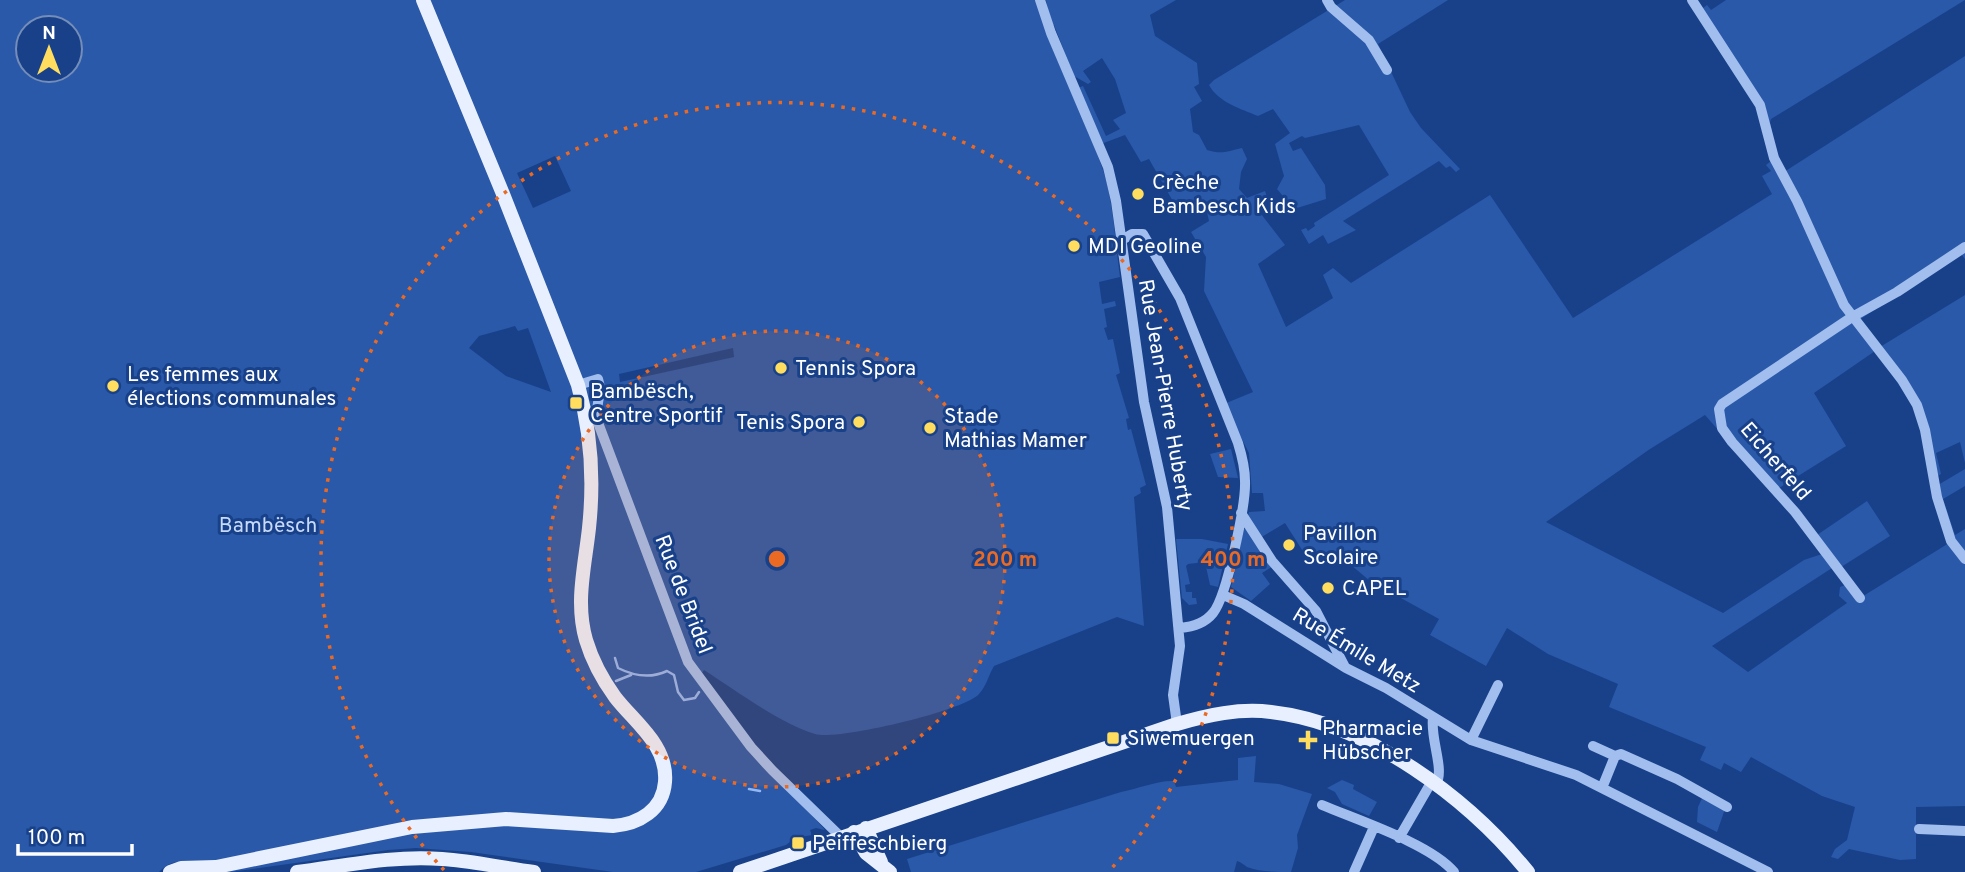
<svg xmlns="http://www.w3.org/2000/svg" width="1965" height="872" font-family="Overpass,sans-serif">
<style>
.green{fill:#2a59a9;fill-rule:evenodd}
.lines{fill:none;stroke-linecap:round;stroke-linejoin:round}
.stream{stroke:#93b7f1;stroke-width:2.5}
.minor{stroke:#a1beee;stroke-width:10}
.major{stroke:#e8efff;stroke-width:14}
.ring{fill:none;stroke:#ea6a24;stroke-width:3.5;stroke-dasharray:3.5 7}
.poi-dot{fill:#ffdd5e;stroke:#18418a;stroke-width:2.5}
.labels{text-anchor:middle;stroke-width:6;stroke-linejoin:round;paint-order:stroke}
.poi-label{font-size:21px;fill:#fff;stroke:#18418a;text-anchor:start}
.street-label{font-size:21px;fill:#fff;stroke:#18418a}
.park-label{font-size:21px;fill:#c7dafa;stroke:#18418a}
.centre{fill:#ea6a24;stroke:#18418a;stroke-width:3.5}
.ring-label{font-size:21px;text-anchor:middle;font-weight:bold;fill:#ea6a24;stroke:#18418a;stroke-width:6;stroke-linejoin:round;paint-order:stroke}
</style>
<rect width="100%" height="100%" fill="#18418a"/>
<path class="green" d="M0,0H1036C1052,59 1084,112 1103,170C1114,204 1115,242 1120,277L1099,282L1102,304L1115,301L1116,306L1104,309L1107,327L1104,328L1108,340L1113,339L1120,373L1116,375L1129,418L1126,419L1128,430L1131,429L1146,485L1140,488L1141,493L1134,497L1144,626L1117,617L994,666C989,674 986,687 979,694C964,711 836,741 815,734C781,724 735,690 704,670L699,678L751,747L825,830L816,828L810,830L812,835L795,838L786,845L696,872H613L471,852L416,848L388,850L230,872H217L206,862C188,861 172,858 159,872H0ZM28,28H70V70H28ZM555,156L571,191L533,208L517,173ZM515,326L518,331L528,328L551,392L506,376L469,348L479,336ZM733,348L734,357L620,382L619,374Z
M1046,0H1176L1150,15L1155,36L1197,63L1199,84L1194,87L1202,101L1190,109L1193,132L1199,135L1207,150C1222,155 1228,151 1242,148L1247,159L1241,172L1239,189L1247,198L1265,191L1268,200L1258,210L1285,245L1258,264L1286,327L1333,298L1323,275L1333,268L1351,283L1490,195L1573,318L1772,194L1762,176L1771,171L1766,165L1771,161L1756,106L1699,11L1707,5L1711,10L1726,0H1965L1771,119L1770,122L1775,146L1784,172L1965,56V259L1961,254L1859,320L1880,347L1965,295V463L1960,442L1936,453L1941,474L1936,477L1938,485L1965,469V486L1943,499L1955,535L1965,529V806L1916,807V859L1900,860L1849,849L1838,859L1831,857L1835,849L1847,840L1855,807L1822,796L1751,757L1741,772L1724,763L1721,770L1700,760L1706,747L1609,707L1618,684L1548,654L1507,628L1486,666L1430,635L1439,619L1370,581L1351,565L1336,560L1311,564L1285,523L1260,538L1248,516L1249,512L1265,511L1263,493H1252L1249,453L1224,404L1253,392L1204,291L1206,257L1191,232L1209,221L1206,208L1200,211L1195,201L1179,212L1149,159L1141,162L1125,135L1101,144L1078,88L1083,86L1106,136L1120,129L1113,120L1126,113L1115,79L1102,58L1083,71L1091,82L1088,84L1074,76L1054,25H1051ZM1875,351L1914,406L1949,543L1860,598L1838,569L1890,536L1867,501L1817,535L1779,488L1846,446L1814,393ZM1705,415L1791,513L1822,554L1804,560L1723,613L1546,522L1650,449ZM1832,568L1845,585L1840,587L1839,596L1847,603L1748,672L1712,646Z
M1345,0H1448L1378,44L1410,112L1421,128L1460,169L1456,172L1450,166L1446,168L1439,161L1343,221L1356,230L1328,244L1323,235L1309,244L1301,230L1306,228L1308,231L1315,226L1314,223L1389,175L1359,125L1305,138L1302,136L1289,143L1293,151L1301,148L1325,185L1326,199L1294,209L1277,189L1284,176L1275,144L1290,133L1273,109L1258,116C1241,109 1218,102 1209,85L1214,80Z
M1231,449L1238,478L1218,477L1210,454Z
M1244,529H1249L1273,566L1262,573L1270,584L1251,601L1231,587Z
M1176,539H1202L1228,544L1218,587L1210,585L1205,562L1188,564L1186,566L1190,584L1185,585L1186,592H1192V598H1196L1197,604L1189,605L1182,598Z
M1256,756L1254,782L1279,784L1312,794L1297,835L1298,848L1291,872C1278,872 1259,872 1247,867C1244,865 1241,862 1237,861L1234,872H911L907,859L1121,792C1136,789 1160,780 1174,781L1176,787L1238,780V758Z
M1342,780L1354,785L1353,789L1377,802L1369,816L1342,804L1335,792L1327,788Z
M1703,796L1725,809L1717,832L1697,822L1698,807Z"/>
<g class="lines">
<path class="stream" d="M615,658L618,668C634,676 650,679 667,671L674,675L678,692L684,700L695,698L699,692
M616,681L631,675
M749,789L760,791"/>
<path class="minor" d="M1040,0L1051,33L1108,167L1116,201L1144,402L1167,507L1180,646L1173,695L1177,724
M1327,0L1331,7L1369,40L1387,70
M1692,0L1760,105L1774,158L1797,201L1844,305L1902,380L1917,405L1925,430L1937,497L1951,541L1965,559
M1122,240L1132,234H1143L1180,298L1238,443C1242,456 1245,468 1245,481C1246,504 1227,596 1213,613C1205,623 1192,627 1180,628
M578,385L598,379C603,393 595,405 597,420L688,662L751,747L772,770L841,837
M1241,513L1272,561L1316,611L1345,667
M1223,595L1244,604L1346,668L1386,688L1471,740L1576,775L1768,872
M1860,598L1795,512L1732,442L1722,428L1719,409L1722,404L1852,317L1897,292L1965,247
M1433,718C1430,739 1445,770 1436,784
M1471,740L1498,685
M1593,746L1615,756
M1602,788L1615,756L1621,754L1677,779L1727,807
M1322,805C1357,820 1431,844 1454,872
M1919,829L1965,831
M1399,838L1432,781
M1354,872L1374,827"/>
<path class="major" d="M866,828L881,862
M854,832L866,853L890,872
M170,872L181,868L216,867L412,827L506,819L613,826C639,824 663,810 665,782C668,745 635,723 615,697C602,679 592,660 586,640C575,602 585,566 589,528C594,481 591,431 578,385L503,194L423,0
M297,872C344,866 394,855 442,859C473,861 503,868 534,872
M740,872L1177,724C1208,715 1239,708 1271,712C1368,723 1468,798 1528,872"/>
</g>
<circle cx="777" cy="559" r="228" fill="#ea6a24" fill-opacity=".12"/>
<g class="ring">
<circle cx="777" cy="559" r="228"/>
<path d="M444 870A456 456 0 1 1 1110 870"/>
</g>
<g class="poi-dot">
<circle cx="1138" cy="194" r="7"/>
<circle cx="1074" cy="246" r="7"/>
<circle cx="781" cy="368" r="7"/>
<circle cx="113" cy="386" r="7"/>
<rect x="569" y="396" width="14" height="14" rx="3.5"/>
<circle cx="859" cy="422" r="7"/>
<circle cx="930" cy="428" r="7"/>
<circle cx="1289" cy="545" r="7"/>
<circle cx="1328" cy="588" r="7"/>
<rect x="1106" y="731" width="14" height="14" rx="3.5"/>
<path d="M1304.5 729.5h7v7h7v7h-7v7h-7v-7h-7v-7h7z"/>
<rect x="791" y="836" width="14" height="14" rx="3.5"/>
</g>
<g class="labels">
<g class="poi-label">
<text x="1152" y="189">Crèche<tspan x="1152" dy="24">Bambesch Kids</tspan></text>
<text x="1088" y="253">MDI Geoline</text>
<text x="795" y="375">Tennis Spora</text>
<text x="127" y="381">Les femmes aux<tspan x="127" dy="24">élections communales</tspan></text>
<text x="590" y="398">Bambësch,<tspan x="590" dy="24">Centre Sportif</tspan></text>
<text x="944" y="423">Stade<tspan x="944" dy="24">Mathias Mamer</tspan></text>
<text x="845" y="429" text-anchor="end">Tenis Spora</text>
<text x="1303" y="540">Pavillon<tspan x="1303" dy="24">Scolaire</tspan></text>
<text x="1342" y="595">CAPEL</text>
<text x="1322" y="735">Pharmacie<tspan x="1322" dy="24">Hübscher</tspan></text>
<text x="1127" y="745">Siwemuergen</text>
<text x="812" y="850">Peiffeschbierg</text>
</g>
<g class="street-label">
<text transform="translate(1166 395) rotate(80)" y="7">Rue Jean-Pierre Huberty</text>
<text transform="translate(1776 461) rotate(49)" y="7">Eicherfeld</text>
<text transform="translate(684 594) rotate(69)" y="7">Rue de Bridel</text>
<text transform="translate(1357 650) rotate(31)" y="7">Rue Émile Metz</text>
</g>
<g class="park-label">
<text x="268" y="532">Bambësch</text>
</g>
</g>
<circle cx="777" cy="559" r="10" class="centre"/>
<g class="ring-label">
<text x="1005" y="566">200 m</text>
<text x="1233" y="566">400 m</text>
</g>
<g transform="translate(49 49)"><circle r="33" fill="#18418a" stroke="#748db9" stroke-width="2"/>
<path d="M0-5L12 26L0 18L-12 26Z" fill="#ffdd5e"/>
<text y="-10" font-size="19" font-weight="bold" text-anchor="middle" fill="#ffffff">N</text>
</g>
<path d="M18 844v10h114v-10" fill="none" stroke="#ffffff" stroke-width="3.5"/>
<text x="28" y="844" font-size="21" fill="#ffffff" stroke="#18418a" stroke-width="5" paint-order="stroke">100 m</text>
</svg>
